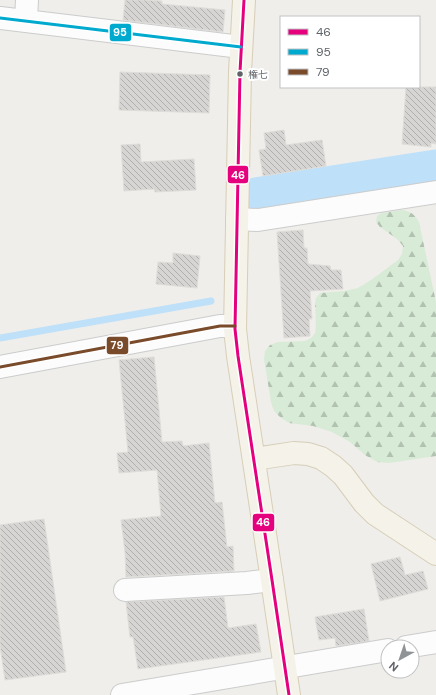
<svg xmlns="http://www.w3.org/2000/svg" width="436" height="695" font-family="'DM Sans','Noto Sans JP',sans-serif">
<style>
.forest{fill:url(#forest-firs)}
.lines{fill:none;stroke-linecap:round;stroke-linejoin:round}
.stream{stroke:#bfe0f9;stroke-width:7}
.river{stroke:#bfe0f9;stroke-width:41}
.building{fill:url(#building-back-hatch);stroke:#deddd9}
.minor-casing{stroke:#cbcccc;stroke-width:24}
.major-casing{stroke:#d7ceb8;stroke-width:24}
.minor{stroke:#fdfcfc;stroke-width:22}
.major{stroke:#f4f2e9;stroke-width:22}
.bus-1-casing{stroke:#fff;stroke-width:6}
.bus-2-casing{stroke:#fff;stroke-width:6}
.bus-3-casing{stroke:#fff;stroke-width:6}
.bus-1{stroke:#e5007d;stroke-width:3}
.bus-2{stroke:#00a9ce;stroke-width:3}
.bus-3{stroke:#7a4b2a;stroke-width:3}
.bus-dot{fill:#5f6368;stroke:#fff;stroke-width:1.5}
.labels{text-anchor:middle;stroke-width:4;stroke-linejoin:round;paint-order:stroke}
.bus-label{font-size:10px;fill:#5f6368;stroke:#fff;text-anchor:start}
.line-badge{stroke:#fff;stroke-width:1.5}
.badge-label{font-size:11px;text-anchor:middle;font-weight:bold;fill:#fff}
</style>
<defs>
<pattern id="forest-firs" width="22" height="20" patternUnits="userSpaceOnUse"><rect width="22" height="20" fill="#d8ebd6"/><path d="M5 1l3.5 6h-7zM16 11l3.5 6h-7z" fill="#b2c2b1"/></pattern>
<pattern id="building-back-hatch" width="6" height="6" patternUnits="userSpaceOnUse"><rect width="6" height="6" fill="#d6d5d3"/><path d="M-1 5l2 2M0 0l6 6M5-1l2 2" fill="none" stroke="#b1b0af"/></pattern>
</defs>
<rect width="100%" height="100%" fill="#efeeea"/>
<path class="forest" d="M402,210C411,211 414,214 419,222L436,302V456L389,463L377,462L365,455L350,442L332,432L313,426L289,423L281,418L274,411L271,402L264,359L265,351L270,345L278,342L305,341L311,338L315,333L316,327L315,303L316,298L320,293L344,291L358,288L371,280L398,260L402,254L403,246L397,239L380,227L376,222L377,216L382,213Z"/>
<g class="lines">
<path class="stream" d="M0,338L211,301"/>
<path class="river" d="M256,198L436,170"/>
</g>
<path class="building" d="M125,0H146L162,1V4L225,10L223,32L123,20Z
M120,72L210,75L209,113L119,110Z
M406,87H436V144L431,143V147L402,144Z
M284,130L286,145L322,140L326,166L263,176L259,150L266,149L264,133Z
M140,144L141,162L194,159L196,190L155,192L154,189L124,191L121,145Z
M303,230L304,248H307L308,264L330,266L331,270H341L343,289L310,291L312,319H309L310,336L284,338L277,232Z
M173,253L200,256L197,288L156,284L158,262L173,263Z
M154,357L162,442L182,441L183,446L209,443L215,503L222,502L227,547L233,546L234,571L126,577L125,552L121,520L161,516L157,470L119,473L117,453L128,452L119,360Z
M44,519L66,672L5,680L0,646V525Z
M400,557L405,575L423,571L428,589L380,601L371,564Z
M224,597L228,628L256,624L261,652L138,669L133,637H130L126,602Z
M364,609L369,641L336,646L335,638L319,640L315,617Z"/>
<g class="lines">
<g class="minor-casing">
<path id="minor" d="M0,18L241,47
M26,21L27,0
M237,219L258,220L436,192
M0,367L220,326H235
M125,590L247,583L272,580
M406,647L436,642
M122,695L388,650"/>
</g>
<g class="major-casing">
<path id="major" d="M244,0L240,72L235,329L238,356L272,580L289,695
M254,459L294,453L308,454L321,458L333,466L343,475L364,503L375,514L436,554"/>
</g>
<use href="#minor" class="minor"/>
<use href="#major" class="major"/>
<g class="bus-1-casing">
<path id="bus-1" d="M244,0L240,72L235,329L238,356L272,580L289,695"/>
</g>
<g class="bus-2-casing">
<path id="bus-2" d="M0,18L241,47"/>
</g>
<g class="bus-3-casing">
<path id="bus-3" d="M0,367L220,326H235"/>
</g>
<use href="#bus-1" class="bus-1"/>
<use href="#bus-2" class="bus-2"/>
<use href="#bus-3" class="bus-3"/>
</g>
<circle class="bus-dot" cx="240" cy="74" r="3.5"/>
<g class="labels">
<g class="bus-label">
<text x="248" y="78">権七</text>
</g>
</g>
<g class="line-badge">
<rect x="109" y="23" width="23" height="19" rx="4" fill="#00a9ce"/>
<rect x="227" y="165" width="22" height="19" rx="4" fill="#e5007d"/>
<rect x="106" y="336" width="23" height="19" rx="4" fill="#7a4b2a"/>
<rect x="252" y="513" width="23" height="19" rx="4" fill="#e5007d"/>
</g>
<g class="badge-label">
<text x="120" y="36">95</text>
<text x="238" y="179">46</text>
<text x="117" y="349">79</text>
<text x="263" y="526">46</text>
</g>
<rect x="280" y="16" width="140" height="72" fill="#ffffff" stroke="#bfc1c3"/>
<rect x="288" y="29" width="20" height="6" fill="#e5007d" stroke="#bfc1c3"/>
<text x="316" y="36" font-size="12" fill="#5f6368">46</text>
<rect x="288" y="49" width="20" height="6" fill="#00a9ce" stroke="#bfc1c3"/>
<text x="316" y="56" font-size="12" fill="#5f6368">95</text>
<rect x="288" y="69" width="20" height="6" fill="#7a4b2a" stroke="#bfc1c3"/>
<text x="316" y="76" font-size="12" fill="#5f6368">79</text>
<g transform="translate(400 659) rotate(220)"><circle r="19" fill="#ffffff" stroke="#bfc1c3"/>
<path d="M0-3L7 15L0 10L-7 15Z" fill="#919496"/>
<text y="-6" font-size="11" font-weight="bold" text-anchor="middle" fill="#5f6368">N</text>
</g>
</svg>
